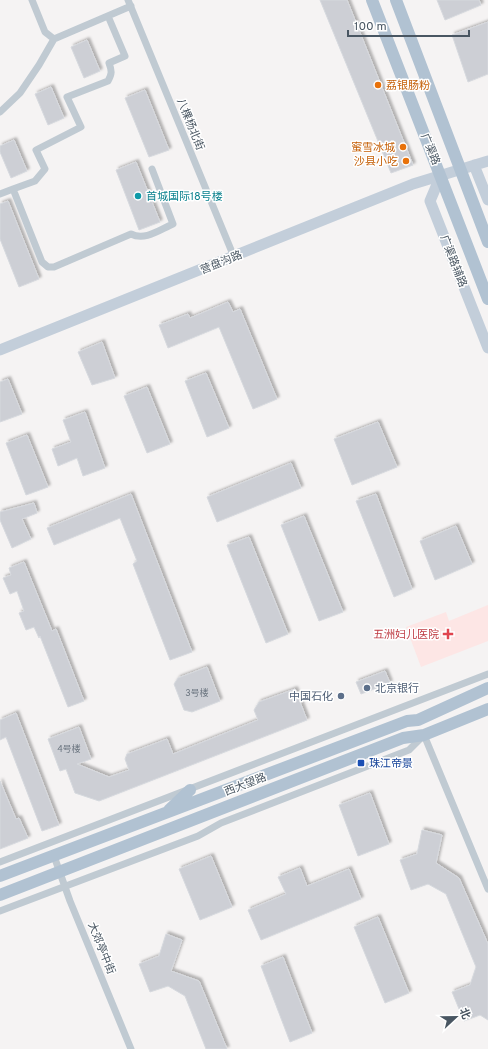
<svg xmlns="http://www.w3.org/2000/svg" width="488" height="1049" font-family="Overpass,'Noto Sans SC',sans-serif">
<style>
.medical{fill:#fde6e5}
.building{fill:#cdcfd5;stroke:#d6d9de;filter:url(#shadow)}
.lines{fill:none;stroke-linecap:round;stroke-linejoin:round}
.street{stroke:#c0cad2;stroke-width:7}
.secondary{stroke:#c3ceda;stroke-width:11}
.primary{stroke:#b1c2d2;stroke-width:12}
.food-dot{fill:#e8710a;stroke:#fff;stroke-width:1.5}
.culture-dot{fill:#0f9aa8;stroke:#fff;stroke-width:1.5}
.health-dot{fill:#e0444e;stroke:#fff;stroke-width:1.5}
.service-dot{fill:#5c6f8a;stroke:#fff;stroke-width:1.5}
.transit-dot{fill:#1a4fb4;stroke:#fff;stroke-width:1.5}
.labels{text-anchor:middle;stroke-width:3;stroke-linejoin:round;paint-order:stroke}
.number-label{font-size:9px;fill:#6a747f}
.food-label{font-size:11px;fill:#c56008;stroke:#fff;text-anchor:end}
.street-label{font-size:11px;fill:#495662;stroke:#fff}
.culture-label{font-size:11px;fill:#0d838f;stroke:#fff;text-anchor:start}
.health-label{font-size:11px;fill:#be3a42;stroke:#fff;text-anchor:end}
.service-label{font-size:11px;fill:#4e5e75;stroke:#fff;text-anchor:start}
.transit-label{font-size:11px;fill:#164399;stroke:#fff;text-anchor:start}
</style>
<defs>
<filter id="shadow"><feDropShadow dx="2.5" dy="-2.5" stdDeviation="1" flood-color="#0004"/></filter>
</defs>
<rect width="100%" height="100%" fill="#f5f3f3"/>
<path class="medical" d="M488,605V641L421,667L406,627L446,612L449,621Z"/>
<path class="building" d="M320,0H347L413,165L391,173Z
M437,0H479L481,5L445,20Z
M488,22V74L468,82L452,35Z
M87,40L100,71L84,78L71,47Z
M51,87L64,118L48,125L35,94Z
M145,90L169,150L149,157L125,98Z
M14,140L27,171L11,178L0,152V146Z
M136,162L160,222L139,230L116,170Z
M8,201L39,279L19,287L0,239V204Z
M228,302L233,312L240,309L277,399L253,409L219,327L168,348L159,325L188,314L190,318Z
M102,342L115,378L92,385L78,352Z
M206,373L229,428L207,437L185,381Z
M8,379L22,414L0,422V382Z
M147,387L170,444L147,453L124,396Z
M85,412L105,468L83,476L77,458L58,466L52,449L71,442L63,420Z
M378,422L397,467L352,485L334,439Z
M27,435L48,487L26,495L6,443Z
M291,463L301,488L217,522L207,497Z
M131,494L192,652L170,660L133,564L137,561L120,518L54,545L47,528Z
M376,494L412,589L394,597L356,501Z
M34,503L37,513L22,519L31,539L12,548L0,520V512Z
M304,516L343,612L319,621L281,525Z
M456,526L472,564L435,580L420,541Z
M249,537L288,634L266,643L227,545Z
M24,562L52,631L56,629L84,701L68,707L40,636L39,638L34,627L26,630L19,613L24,611L17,591L10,594L3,578L11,575L9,568Z
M207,667L220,701L192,712L184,710L174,684L178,678Z
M385,671L390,683L361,694L356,682Z
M295,689L307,720L99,801L75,793L66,769L60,771L48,739L79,727L91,759L77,764L109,777L129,770L125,759L127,754L167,739L173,754L258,720L254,710L259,702Z
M16,713L59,825L42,831L6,737L0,740V720Z
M0,781L16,819L19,818L28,838L0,849Z
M370,793L389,844L358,856L339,805Z
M422,830L442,835L436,863L459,878L488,944V1020L480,1015L464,1021L452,992L470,985L476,967L446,894L428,884L411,890L400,860L417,854Z
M211,856L232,907L200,920L179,869Z
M300,868L307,886L349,869L361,899L261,940L248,910L286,894L278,877Z
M378,917L409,993L385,1003L354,927Z
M166,934L182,940L171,971L199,981L227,1049H206L185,996L168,986L150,992L139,964L159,956Z
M283,957L312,1033L290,1042L261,966Z"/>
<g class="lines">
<path class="street" d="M32,0L45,32L54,39
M128,0L234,257
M0,112L20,93L39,65L54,39L131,6
M13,189L35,181L45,169L36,150L81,127L67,97L108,81C112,74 112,71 109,63L125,56L108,16
M0,194L13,189L42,262L48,267H54L131,234C145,241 159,230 173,224L152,169
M54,856L70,901L131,1049
M0,862L488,674
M0,911L198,836L221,823L409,750L424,735L488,889"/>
<path class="secondary" d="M474,165L488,200
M441,175L430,201L488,348
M0,350L413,184L488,161"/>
<path class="primary" d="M372,0L488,299
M396,0L488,242
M169,810L190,790
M0,876L407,721L418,720L488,688
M0,895L403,738L424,735L488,709"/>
</g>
<g class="food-dot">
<circle cx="378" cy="85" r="4"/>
<circle cx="403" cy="147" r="4"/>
<circle cx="406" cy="161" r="4"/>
</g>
<circle class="culture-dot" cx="138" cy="196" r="4"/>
<path class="health-dot" d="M446 628h4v4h4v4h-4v4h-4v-4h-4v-4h4z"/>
<g class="service-dot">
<circle cx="367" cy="688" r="4"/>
<circle cx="341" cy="696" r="4"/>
</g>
<rect class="transit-dot" x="357" y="759" width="8" height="8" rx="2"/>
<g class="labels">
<g class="number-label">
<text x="197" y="696">3号楼</text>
<text x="69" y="752">4号楼</text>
</g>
<g class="food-label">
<text x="386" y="89" text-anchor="start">荔银肠粉</text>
<text x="395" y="151">蜜雪冰城</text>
<text x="398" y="165">沙县小吃</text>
</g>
<g class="street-label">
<text transform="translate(191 124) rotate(68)" y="4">八棵杨北街</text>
<text transform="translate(431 149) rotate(68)" y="4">广渠路</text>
<text transform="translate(454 261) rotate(69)" y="4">广渠路辅路</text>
<text transform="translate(221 262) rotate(-22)" y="4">营盘沟路</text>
<text transform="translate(245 784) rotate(-21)" y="4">西大望路</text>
<text transform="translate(102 948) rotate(68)" y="4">大郊亭中街</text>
</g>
<g class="culture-label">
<text x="146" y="200">首城国际18号楼</text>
</g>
<g class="health-label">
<text x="439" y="638">五洲妇儿医院</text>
</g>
<g class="service-label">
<text x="375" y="692">北京银行</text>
<text x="333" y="700" text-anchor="end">中国石化</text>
</g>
<g class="transit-label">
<text x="369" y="767">珠江帝景</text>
</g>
</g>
<g transform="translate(456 1017) rotate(68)" stroke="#ffffff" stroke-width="3" paint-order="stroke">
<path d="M0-3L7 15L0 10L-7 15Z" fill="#495662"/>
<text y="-6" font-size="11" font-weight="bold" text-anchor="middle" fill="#495662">北</text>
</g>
<path d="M348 30v6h121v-6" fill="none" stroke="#495662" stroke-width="2"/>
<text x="354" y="30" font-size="12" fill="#495662" stroke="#ffffff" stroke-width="3" paint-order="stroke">100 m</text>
</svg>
